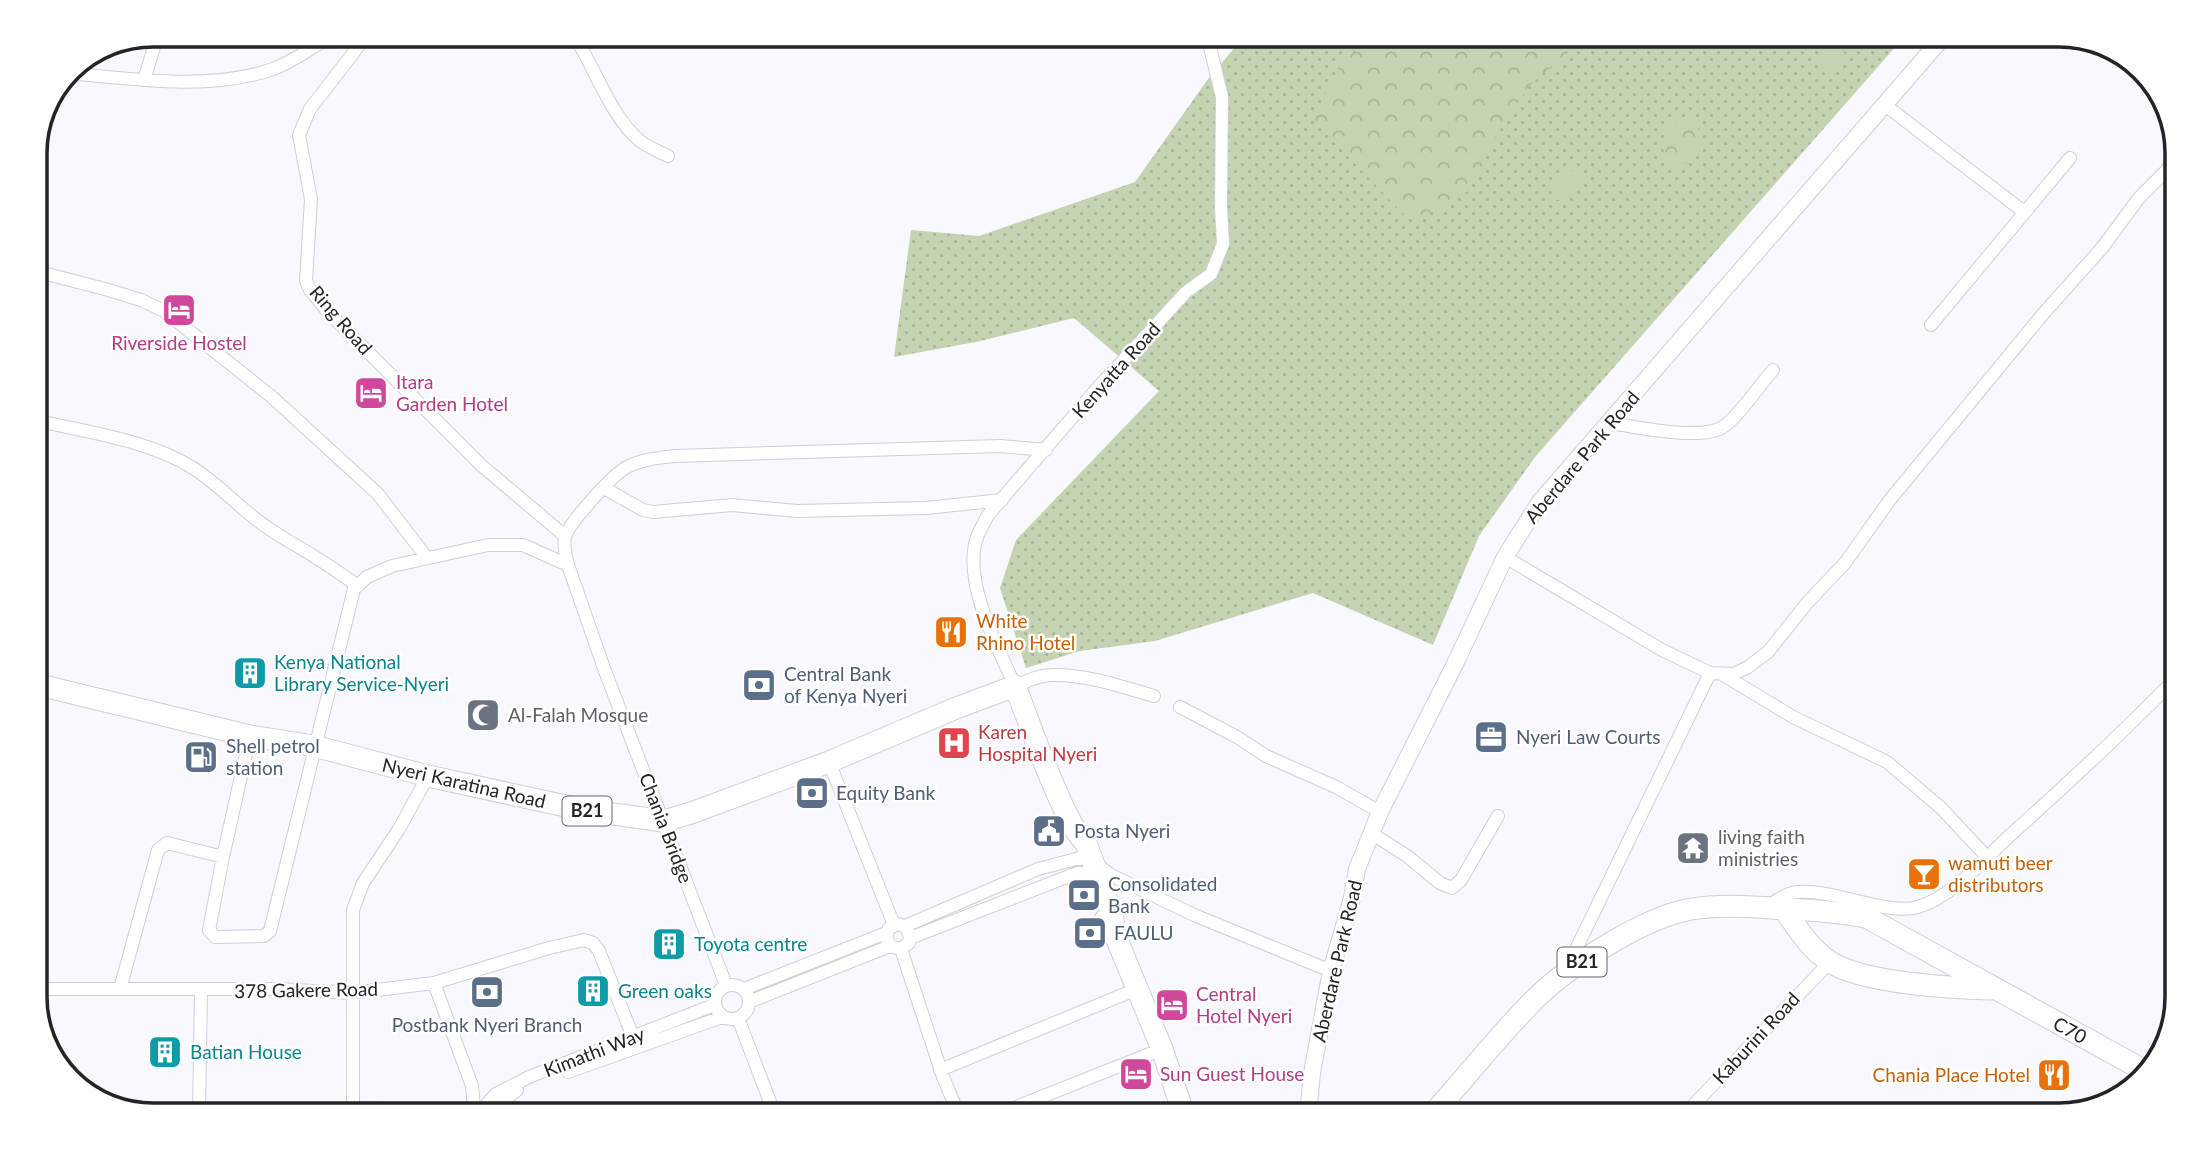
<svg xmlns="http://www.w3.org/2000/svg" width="2212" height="1150" font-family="Lato,sans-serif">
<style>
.grass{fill:url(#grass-dots)}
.forest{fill:url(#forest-crowns)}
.pitch{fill:#c4d3b1}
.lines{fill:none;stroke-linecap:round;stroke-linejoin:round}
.street-casing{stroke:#cfcfd7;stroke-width:14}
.secondary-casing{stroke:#cfcfd7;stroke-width:18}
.highway-casing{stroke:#cfcfd7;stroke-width:23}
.street{stroke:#fff;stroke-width:12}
.secondary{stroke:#fff;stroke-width:16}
.highway{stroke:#fff;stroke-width:21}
.labels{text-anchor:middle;stroke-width:5;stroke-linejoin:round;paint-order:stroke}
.shield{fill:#fff;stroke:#666668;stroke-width:2}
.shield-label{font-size:18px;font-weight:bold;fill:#242427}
.street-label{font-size:19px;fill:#242427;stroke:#fff}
.hotel-label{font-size:19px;fill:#b23c85;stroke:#fff;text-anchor:start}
.food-label{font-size:19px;fill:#c56008;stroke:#fff;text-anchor:start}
.culture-label{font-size:19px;fill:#0d838f;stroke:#fff;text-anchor:start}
.service-label{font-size:19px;fill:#4e5e75;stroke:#fff;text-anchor:start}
.worship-label{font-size:19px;fill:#5b616d;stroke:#fff;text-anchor:start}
.health-label{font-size:19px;fill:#be3a42;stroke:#fff;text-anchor:start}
.rim{fill:none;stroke:#242427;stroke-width:3.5}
</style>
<defs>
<pattern id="grass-dots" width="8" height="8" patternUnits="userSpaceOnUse" patternTransform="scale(1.75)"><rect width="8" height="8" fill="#c4d3b1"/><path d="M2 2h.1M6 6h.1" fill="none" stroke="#a8b598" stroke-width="1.8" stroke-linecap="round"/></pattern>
<pattern id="forest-crowns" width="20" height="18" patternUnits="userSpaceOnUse" patternTransform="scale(1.75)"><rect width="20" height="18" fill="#c4d3b1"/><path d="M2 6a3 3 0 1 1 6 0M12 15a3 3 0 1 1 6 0" fill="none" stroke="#a8b598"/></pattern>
</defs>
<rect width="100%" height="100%" fill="#f8f8fe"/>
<path class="grass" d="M1905,36L1535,457L1479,536L1433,645L1313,593L1155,641L1080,651L1026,668L1000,588L1016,540L1159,391L1074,318L976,342L894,357L911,230L979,236L1135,182L1208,79L1242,39Z"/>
<path class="forest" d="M1586,37L1529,86L1485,153L1469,190L1441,210L1407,218L1313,120L1343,58L1384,38Z
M1692,115C1706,137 1701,160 1674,169C1653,149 1664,119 1692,115Z"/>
<path class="pitch" d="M1829,47L1841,48L1846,56L1841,66L1826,74L1818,68L1817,56Z
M1575,170L1580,172L1583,177C1582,191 1570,201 1556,200C1542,186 1560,171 1575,170Z"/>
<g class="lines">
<g class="street-casing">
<path id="street" d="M578,42C596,72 612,117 639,140C647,147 658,151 668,156
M361,43L310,109L299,135L311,199L306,281L310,290L328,312L481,465L565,536
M68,73C132,79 211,91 273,69C290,63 305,52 320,43
M144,80L155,44
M1885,105L2024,212
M35,271L105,289L141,300L164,311L272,397L378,494L427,558
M1931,325L2070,158
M35,420C85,432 149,440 193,468C220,485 241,510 268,528C298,548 329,563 357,586
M1610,423C1636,427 1700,441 1723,427C1738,417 1760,385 1773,370
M604,488L643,510L653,512L732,505L797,511L926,508L1002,500
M1505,557L1662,650L1710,673L1734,674L1748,667L1768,652L1807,603L1845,563L1889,501L2043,314L2102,248L2139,198L2166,171L2177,154
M1722,674L1793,717L1887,762L1941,808L1987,857
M1154,696C1122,687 1086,674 1052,675C1039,675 1027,681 1015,686C998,647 969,594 974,551C975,537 982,527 988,515L1102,383L1155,326L1186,292L1211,274L1223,244L1221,208L1222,97L1208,39
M1180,707L1237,737L1266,756L1336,787L1380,812
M250,736L223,857L209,930L215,937L264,936L270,931L354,589L367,577L392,566L488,545H523L568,565
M829,762L894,925
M1371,833L1407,856L1440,883L1452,888L1461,880L1498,816
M1768,905C1778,901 1785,893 1797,892C1835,889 1887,916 1918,907C1950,898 1982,862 2006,839C2065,786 2122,734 2177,677
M905,926L1038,869L1080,858L1092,861L1111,875L1194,915L1331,971
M910,938L907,928L899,924L889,928L886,937L890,946L901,949L909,943L910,938L1077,873H1099
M901,949L943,1077L959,1115
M1565,972L1710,673
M434,983L472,1086L474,1108
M715 1002a17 17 0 1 1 34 0a17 17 0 1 1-34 0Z
M726,985L605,671L568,565C566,556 563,547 565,537C569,523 613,474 627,467C642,459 658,458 675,456L1000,446L1046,450
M35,989H277L352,993L434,983L549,948L584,940L593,943L599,951L633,1037
M120,989L158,850L167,843L223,857
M744,989L886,933
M749,1002L890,946
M738,1018L775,1115
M940,1070L1137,989
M568,1072L722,1017
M353,1105V910L363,883L399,829L428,776
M362,1108L464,1112
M481,1110L496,1094L529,1077L714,1005
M142,1113L343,1110
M199,1113L201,991
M491,1115L504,1100L517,1090
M996,1115L1162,1049
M1684,1115L1830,962"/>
</g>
<g class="secondary-casing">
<path id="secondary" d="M1308,1115L1312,1073L1331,971L1352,898L1357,869L1380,812L1455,664L1505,557L1539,503L1944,36"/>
</g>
<g class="highway-casing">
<path id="highway" d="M35,684L250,736L314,746L428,776L584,810L664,821L691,813L829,762L956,708L1015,686C1028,718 1064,825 1086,843L1113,916V930
M1784,909C1797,928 1810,949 1830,962C1863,983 1951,988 1991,989
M1105,920L1113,930L1162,1049L1184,1115
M1432,1115C1465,1078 1497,1038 1531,1003C1566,967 1642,918 1691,909C1722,904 1756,907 1787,909C1814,910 1839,912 1866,917L2145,1071"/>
</g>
<use href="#street" class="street"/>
<use href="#secondary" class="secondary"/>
<use href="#highway" class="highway"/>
</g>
<defs>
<g id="hotel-square" transform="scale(1.75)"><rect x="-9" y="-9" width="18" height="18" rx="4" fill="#d1479c" stroke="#fff"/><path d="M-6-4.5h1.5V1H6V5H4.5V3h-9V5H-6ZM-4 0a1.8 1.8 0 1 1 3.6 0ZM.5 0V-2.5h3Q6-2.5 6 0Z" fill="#fff"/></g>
<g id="restaurant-square" transform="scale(1.75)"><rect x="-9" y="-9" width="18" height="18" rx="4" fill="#e8710a" stroke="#fff"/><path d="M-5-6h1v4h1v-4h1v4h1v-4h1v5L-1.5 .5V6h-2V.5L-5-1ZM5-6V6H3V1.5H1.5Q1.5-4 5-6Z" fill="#fff"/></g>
<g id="building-square" transform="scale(1.75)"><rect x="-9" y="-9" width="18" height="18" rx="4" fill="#0f9aa8" stroke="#fff"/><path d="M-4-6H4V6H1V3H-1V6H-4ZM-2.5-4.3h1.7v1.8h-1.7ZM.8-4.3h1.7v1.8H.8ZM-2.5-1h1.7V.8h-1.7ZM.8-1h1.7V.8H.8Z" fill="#fff"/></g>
<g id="bank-square" transform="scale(1.75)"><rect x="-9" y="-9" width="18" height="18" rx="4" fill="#5c6f8a" stroke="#fff"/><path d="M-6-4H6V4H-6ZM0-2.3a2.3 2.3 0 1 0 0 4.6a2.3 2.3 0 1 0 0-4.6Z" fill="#fff"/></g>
<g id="mosque-square" transform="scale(1.75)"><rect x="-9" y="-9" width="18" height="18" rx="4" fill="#6b7280" stroke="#fff"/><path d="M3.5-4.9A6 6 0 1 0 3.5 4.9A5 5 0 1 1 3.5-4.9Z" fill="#fff"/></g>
<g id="office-square" transform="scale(1.75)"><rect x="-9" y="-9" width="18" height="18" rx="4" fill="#5c6f8a" stroke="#fff"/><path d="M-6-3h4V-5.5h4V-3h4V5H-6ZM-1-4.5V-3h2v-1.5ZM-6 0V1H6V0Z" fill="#fff"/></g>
<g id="hospital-square" transform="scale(1.75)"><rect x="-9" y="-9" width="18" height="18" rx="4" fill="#e0444e" stroke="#fff"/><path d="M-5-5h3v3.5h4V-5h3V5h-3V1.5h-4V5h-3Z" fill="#fff"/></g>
<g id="fuel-square" transform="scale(1.75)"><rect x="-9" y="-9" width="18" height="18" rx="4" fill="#5c6f8a" stroke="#fff"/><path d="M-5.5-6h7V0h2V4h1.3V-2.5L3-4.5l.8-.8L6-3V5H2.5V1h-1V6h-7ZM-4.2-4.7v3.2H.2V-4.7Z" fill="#fff"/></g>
<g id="civic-square" transform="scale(1.75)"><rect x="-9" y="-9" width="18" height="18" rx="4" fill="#5c6f8a" stroke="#fff"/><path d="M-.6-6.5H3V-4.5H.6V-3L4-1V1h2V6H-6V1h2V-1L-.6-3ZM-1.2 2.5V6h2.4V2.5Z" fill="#fff"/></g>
<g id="temple-square" transform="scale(1.75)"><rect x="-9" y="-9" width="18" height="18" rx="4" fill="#6b7280" stroke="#fff"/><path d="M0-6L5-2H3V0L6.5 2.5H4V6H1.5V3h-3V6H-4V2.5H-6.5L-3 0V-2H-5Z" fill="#fff"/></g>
<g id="bar-square" transform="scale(1.75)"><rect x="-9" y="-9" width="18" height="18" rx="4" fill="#e8710a" stroke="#fff"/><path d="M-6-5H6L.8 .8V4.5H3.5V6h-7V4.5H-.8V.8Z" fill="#fff"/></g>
</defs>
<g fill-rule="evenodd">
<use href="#hotel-square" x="179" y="310"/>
<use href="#hotel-square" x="371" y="393"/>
<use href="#restaurant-square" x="951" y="632"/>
<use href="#building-square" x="250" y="673"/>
<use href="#bank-square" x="759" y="685"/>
<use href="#mosque-square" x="483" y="715"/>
<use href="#office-square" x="1491" y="737"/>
<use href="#hospital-square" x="954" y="743"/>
<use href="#fuel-square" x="201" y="757"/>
<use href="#bank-square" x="812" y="793"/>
<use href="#civic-square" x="1049" y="831"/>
<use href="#temple-square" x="1693" y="848"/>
<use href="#bar-square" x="1924" y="874"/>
<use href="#bank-square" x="1084" y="895"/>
<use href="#bank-square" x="1090" y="933"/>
<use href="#building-square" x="669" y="944"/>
<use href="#building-square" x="593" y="991"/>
<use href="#bank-square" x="487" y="992"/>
<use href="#hotel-square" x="1172" y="1005"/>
<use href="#building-square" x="165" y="1052"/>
<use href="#hotel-square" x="1136" y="1074"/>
<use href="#restaurant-square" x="2054" y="1075"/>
</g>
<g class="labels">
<g class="shield">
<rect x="562.5" y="796.5" width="49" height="29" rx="5"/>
<rect x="1557.5" y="947.5" width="49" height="29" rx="5"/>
</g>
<g class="shield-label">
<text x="587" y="817">B21</text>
<text x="1582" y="968">B21</text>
</g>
<g class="street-label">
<text transform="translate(341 320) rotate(49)" y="7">Ring Road</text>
<text transform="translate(1116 370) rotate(-48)" y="7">Kenyatta Road</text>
<text transform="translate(1582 457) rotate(-50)" y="7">Aberdare Park Road</text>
<text transform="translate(464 783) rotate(13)" y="7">Nyeri Karatina Road</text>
<text transform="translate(666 828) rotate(69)" y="7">Chania Bridge</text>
<text transform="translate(1337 961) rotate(-77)" y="7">Aberdare Park Road</text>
<text transform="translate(306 990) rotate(-1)" y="7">378 Gakere Road</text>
<text transform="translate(2070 1030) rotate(28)" y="7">C70</text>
<text transform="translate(1756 1038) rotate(-47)" y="7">Kaburini Road</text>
<text transform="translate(594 1052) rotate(-21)" y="7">Kimathi Way</text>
</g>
<g class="hotel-label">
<text x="179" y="350" text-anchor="middle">Riverside Hostel</text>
<text x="396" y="389">Itara<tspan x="396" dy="22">Garden Hotel</tspan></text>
<text x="1196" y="1001">Central<tspan x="1196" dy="22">Hotel Nyeri</tspan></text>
<text x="1160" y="1081">Sun Guest House</text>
</g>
<g class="food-label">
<text x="976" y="628">White<tspan x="976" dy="22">Rhino Hotel</tspan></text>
<text x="1948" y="870">wamuti beer<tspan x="1948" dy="22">distributors</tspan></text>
<text x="2030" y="1082" text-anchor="end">Chania Place Hotel</text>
</g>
<g class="culture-label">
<text x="274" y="669">Kenya National<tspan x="274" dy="22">Library Service-Nyeri</tspan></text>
<text x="694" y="951">Toyota centre</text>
<text x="618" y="998">Green oaks</text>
<text x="190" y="1059">Batian House</text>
</g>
<g class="service-label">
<text x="784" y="681">Central Bank<tspan x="784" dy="22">of Kenya Nyeri</tspan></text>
<text x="1516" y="744">Nyeri Law Courts</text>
<text x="226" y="753">Shell petrol<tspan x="226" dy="22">station</tspan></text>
<text x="836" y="800">Equity Bank</text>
<text x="1074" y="838">Posta Nyeri</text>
<text x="1108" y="891">Consolidated<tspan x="1108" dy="22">Bank</tspan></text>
<text x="1114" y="940">FAULU</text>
<text x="487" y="1032" text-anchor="middle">Postbank Nyeri Branch</text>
</g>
<g class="worship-label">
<text x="508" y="722">Al-Falah Mosque</text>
<text x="1718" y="844">living faith<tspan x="1718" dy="22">ministries</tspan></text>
</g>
<g class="health-label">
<text x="978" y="739">Karen<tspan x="978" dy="22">Hospital Nyeri</tspan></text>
</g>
</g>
<path d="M0 0H2212V1150H0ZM153 47H2059A106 106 0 0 1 2165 153V997A106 106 0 0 1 2059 1103H153A106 106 0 0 1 47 997V153A106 106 0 0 1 153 47Z" fill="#fff" fill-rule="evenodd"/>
<path class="rim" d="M153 47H2059A106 106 0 0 1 2165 153V997A106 106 0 0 1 2059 1103H153A106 106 0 0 1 47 997V153A106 106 0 0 1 153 47Z"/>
</svg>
